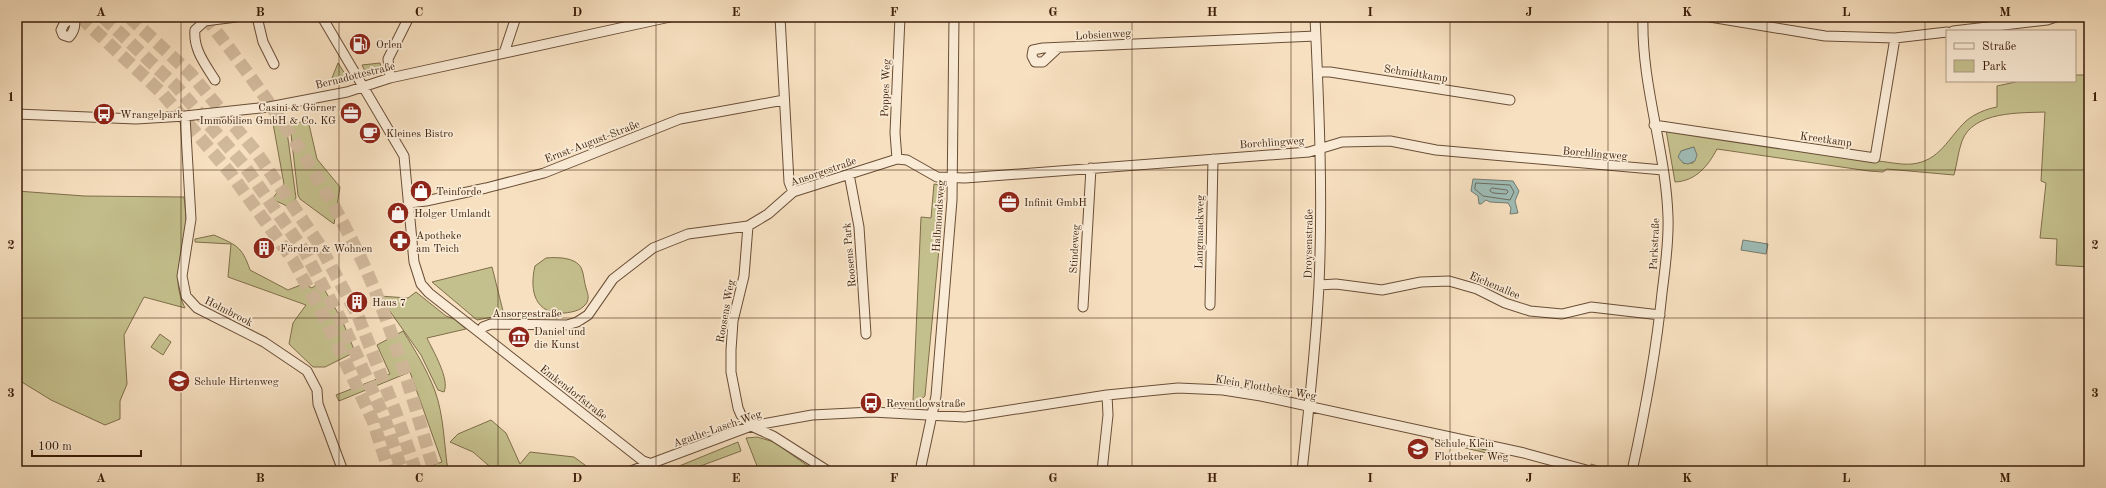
<svg xmlns="http://www.w3.org/2000/svg" width="2106" height="488" font-family="'Old Standard TT',serif">
<style>
.green{fill:#c4c08d;stroke:#806e4a;fill-rule:evenodd}
.water{fill:#9ebcb6;stroke:#767c70}
.lines{fill:none;stroke-linecap:round;stroke-linejoin:round}
.shore{stroke:#6c6c5f;stroke-width:1}
.highway-tunnel{stroke:#d1b99b;stroke-width:13;stroke-dasharray:13 6;stroke-linecap:butt}
.minor-casing{stroke:#6a4e36;stroke-width:11}
.minor{stroke:#faebd6;stroke-width:9}
.grid{fill:none;stroke:#3b1d08;stroke-width:1;stroke-opacity:0.55}
.labels{text-anchor:middle;stroke-width:3.5;stroke-linejoin:round;paint-order:stroke}
.street-label{font-size:11px;fill:#3b1d08;stroke:#faebd6}
.poi-label{font-size:11px;fill:#3b1d08;stroke:#faebd6;text-anchor:start}
.neatline{fill:none;stroke:#3b1d08;stroke-width:1.5}
.grid-label{font-size:13px;text-anchor:middle;font-weight:bold;fill:#3b1d08}
</style>
<rect width="100%" height="100%" fill="#f7e0c0"/>
<filter id="stains"><feTurbulence type="fractalNoise" baseFrequency=".005" numOctaves="4"/><feColorMatrix values="0 0 0 0 .2 0 0 0 0 .09 0 0 0 0 .02 0 0 0 .5 -.17"/></filter>
<radialGradient id="worn" r=".72"><stop offset=".6" stop-color="#630" stop-opacity="0"/><stop offset="1" stop-color="#630" stop-opacity=".3"/></radialGradient>
<path class="green" d="M338,63L347,77L344,83H330Z
M380,63L382,70L379,74L375,75L366,73L362,65Z
M2075,75H2089V267L2056,265L2057,239L2040,238L2046,183L2041,181L2045,112C2020,113 1973,111 1962,141C1958,152 1957,164 1954,175L1887,169L1883,172L1869,171L1717,149C1708,166 1696,181 1675,182L1666,130L1878,161C1889,162 1901,165 1912,164C1940,161 1948,138 1966,121C1974,114 1986,109 1997,107V86L2020,81H2075ZM1694,147L1693,163H1683L1681,151Z
M272,118L286,124L296,198L289,207L272,199L284,184Z
M308,120L317,159L340,187L334,224L300,199L298,195L290,125Z
M934,184L945,186L925,396L919,401H913L921,217L931,218Z
M17,191L84,196L184,197C185,206 186,214 186,222C185,256 169,275 185,308L144,297L124,335L127,384L120,401V419L105,425L51,400L17,379Z
M214,235C236,245 242,246 250,270L288,290L303,284L312,288L320,282L342,320L355,352L325,367H313L289,344L293,323L306,305L228,277L231,244L195,242V239Z
M546,258C557,257 578,257 582,270C584,275 584,282 586,288C588,294 590,300 585,305C580,311 572,312 565,313C535,315 529,291 535,266Z
M492,267L504,315L477,320L432,282Z
M416,292L446,316L454,319L466,329L427,338C433,351 450,379 444,392L438,390L421,355L379,296L408,298Z
M403,331C415,350 427,370 435,391C444,416 444,445 448,471H414L442,462L410,372L339,401L336,395L390,374L377,345Z
M160,334L171,342L163,355L151,347Z
M491,420L506,433L520,464L530,452L574,457L593,471H556L551,468L540,471H495L473,452L450,442L458,434Z
M757,437L774,442L815,471H759L746,438Z
M1432,437L1493,451V453L1491,454L1435,441L1431,439Z
M738,442L741,451L687,471H667Z
M1591,464L1614,471H1604L1590,467Z"/>
<path class="water" d="M1694,147L1697,155L1695,161L1688,164L1683,163L1678,157L1681,151Z
M1473,179L1513,181L1519,191L1515,201L1518,213L1510,214L1511,208L1508,203L1490,202L1486,200L1481,204H1479L1478,196L1471,191Z
M1743,240L1768,244L1766,254L1741,250Z"/>
<g class="lines">
<path class="shore" d="M1476,183L1510,185L1514,192L1510,200L1483,196L1475,189Z
M1492,188L1507,190L1508,192L1506,194L1493,193L1490,191Z"/>
<path class="highway-tunnel" d="M80,17L162,93L231,174L293,260L329,327L373,421L389,471
M103,17L175,85L243,164L305,252L341,320L384,417L402,471
M129,17L190,73L256,152L319,244L358,316L396,413L416,471
M205,17C266,94 322,176 364,265C394,331 414,402 434,471"/>
<g class="minor-casing">
<path id="minor" d="M73,17L64,24L61,30L63,35L69,37C75,31 75,25 75,17
M257,17L263,42L274,64
M322,17L404,156L414,262L421,284L429,293L643,461L649,463L653,471
M780,17L789,182L793,192
M1710,17L1825,36L1895,38L1947,32
M1953,31L2047,20L2056,17
M1058,48L1043,62H1035L1032,56L1033,50L1043,48L1316,36
M504,53L516,17
M1319,72H1330L1510,100
M390,78L388,59L409,17
M215,80C205,64 193,49 195,30L205,21L236,17
M17,114L136,119L185,116L269,107L347,92L390,78L670,17
M185,116L191,219L182,276L186,296L197,308L264,342L307,371L317,390L318,404L343,471
M1654,125L1875,158L1895,38
M897,159L895,133L900,17
M849,174L859,227L866,334
M409,203L426,201L486,188L544,173L680,119L784,100
M748,226L744,276L733,321L731,350V372L738,408L741,415L751,426L773,436L828,471
M1319,285L1336,284L1382,290L1421,282L1449,281L1477,289L1505,303L1530,311L1562,314L1591,307L1660,315
M1210,305L1213,159
M1083,307L1091,168
M480,332L483,327L491,324L567,325L577,322L588,315L613,279L653,248L688,234L748,226L768,214L793,192L897,159L907,160L937,177L965,178L1309,152L1342,142L1390,141L1436,150L1663,170
M631,471L751,426L812,415L872,412L965,417L1107,395L1178,388L1223,390L1261,396L1524,453L1590,471
M920,471L936,396L952,200L954,17
M1102,471L1108,415L1107,395
M1302,471C1309,409 1316,346 1319,284C1323,195 1319,106 1315,17
M1632,471C1645,412 1656,353 1662,293C1665,268 1669,243 1668,217C1666,150 1641,85 1643,17"/>
</g>
<use href="#minor" class="minor"/>
</g>
<path class="grid" d="M181,17V471M339,17V471M498,17V471M656,17V471M815,17V471M974,17V471M1132,17V471M1291,17V471M1450,17V471M1608,17V471M1767,17V471M1925,17V471M17,170H2089M17,318H2089"/>
<defs>
<g id="fuel-disc" transform="scale(1.15)"><circle r="9.5" fill="#8f2418" stroke="#faebd6"/><path d="M-5.5-6h7V0h2V4h1.3V-2.5L3-4.5l.8-.8L6-3V5H2.5V1h-1V6h-7ZM-4.2-4.7v3.2H.2V-4.7Z" fill="#fff"/></g>
<g id="office-disc" transform="scale(1.15)"><circle r="9.5" fill="#8f2418" stroke="#faebd6"/><path d="M-6-3h4V-5.5h4V-3h4V5H-6ZM-1-4.5V-3h2v-1.5ZM-6 0V1H6V0Z" fill="#fff"/></g>
<g id="bus-disc" transform="scale(1.15)"><circle r="9.5" fill="#8f2418" stroke="#faebd6"/><path d="M-5-6H5V4H4V6H2V4H-2V6H-4V4H-5ZM-3.5-4V0h7V-4ZM-3.5 1.2v1.5H-2V1.2ZM2 1.2v1.5H3.5V1.2Z" fill="#fff"/></g>
<g id="cafe-disc" transform="scale(1.15)"><circle r="9.5" fill="#8f2418" stroke="#faebd6"/><path d="M-5.5-4.5H6V0H3Q3 3.5 0 3.5H-2.5Q-5.5 3.5-5.5 0ZM3-3.2v2h1.7v-2ZM-6 4.5H4V6H-6Z" fill="#fff"/></g>
<g id="shop-disc" transform="scale(1.15)"><circle r="9.5" fill="#8f2418" stroke="#faebd6"/><path d="M-5-2.5h2.3a2.7 3.5 0 0 1 5.4 0H5L5.5 6h-11ZM-1.5-2.5h3a1.5 2.3 0 0 0-3 0Z" fill="#fff"/></g>
<g id="pharmacy-disc" transform="scale(1.15)"><circle r="9.5" fill="#8f2418" stroke="#faebd6"/><path d="M-2-6h4v4h4v4h-4v4h-4v-4h-4v-4h4Z" fill="#fff"/></g>
<g id="building-disc" transform="scale(1.15)"><circle r="9.5" fill="#8f2418" stroke="#faebd6"/><path d="M-4-6H4V6H1V3H-1V6H-4ZM-2.5-4.3h1.7v1.8h-1.7ZM.8-4.3h1.7v1.8H.8ZM-2.5-1h1.7V.8h-1.7ZM.8-1h1.7V.8H.8Z" fill="#fff"/></g>
<g id="museum-disc" transform="scale(1.15)"><circle r="9.5" fill="#8f2418" stroke="#faebd6"/><path d="M0-6L6-3V-2H-6V-3ZM-5-1h2V3h-2ZM-1-1h2V3h-2ZM3-1h2V3H3ZM-6 4H6V6H-6Z" fill="#fff"/></g>
<g id="school-disc" transform="scale(1.15)"><circle r="9.5" fill="#8f2418" stroke="#faebd6"/><path d="M0-5L7-2L0 1L-7-2ZM-4 1L0 2.5L4 1V4Q0 6-4 4Z" fill="#fff"/></g>
</defs>
<g fill-rule="evenodd">
<use href="#fuel-disc" x="360" y="44"/>
<use href="#office-disc" x="351" y="113"/>
<use href="#bus-disc" x="104" y="114"/>
<use href="#cafe-disc" x="370" y="133"/>
<use href="#shop-disc" x="421" y="191"/>
<use href="#office-disc" x="1009" y="202"/>
<use href="#shop-disc" x="398" y="213"/>
<use href="#pharmacy-disc" x="400" y="241"/>
<use href="#building-disc" x="264" y="248"/>
<use href="#building-disc" x="357" y="302"/>
<use href="#museum-disc" x="519" y="337"/>
<use href="#school-disc" x="179" y="381"/>
<use href="#bus-disc" x="871" y="403"/>
<use href="#school-disc" x="1418" y="449"/>
</g>
<g class="labels">
<g class="street-label">
<text transform="translate(1103 34) rotate(-3)" y="4">Lobsienweg</text>
<text transform="translate(1416 73) rotate(9)" y="4">Schmidtkamp</text>
<text transform="translate(355 75) rotate(-14)" y="4">Bernadottestraße</text>
<text transform="translate(885 88) rotate(-88)" y="4">Poppes Weg</text>
<text transform="translate(1826 139) rotate(8)" y="4">Kreetkamp</text>
<text transform="translate(592 141) rotate(-21)" y="4">Ernst-August-Straße</text>
<text transform="translate(1272 142) rotate(-4)" y="4">Borchlingweg</text>
<text transform="translate(1595 153) rotate(5)" y="4">Borchlingweg</text>
<text transform="translate(823 171) rotate(-19)" y="4">Ansorgestraße</text>
<text transform="translate(938 216) rotate(-86)" y="4">Halbmondsweg</text>
<text transform="translate(1199 232) rotate(-89)" y="4">Langmaackweg</text>
<text transform="translate(1308 244) rotate(-89)" y="4">Droysenstraße</text>
<text transform="translate(1654 244) rotate(-87)" y="4">Parkstraße</text>
<text transform="translate(1074 249) rotate(-87)" y="4">Stindeweg</text>
<text transform="translate(849 255) rotate(-95)" y="4">Roosens Park</text>
<text transform="translate(1495 285) rotate(23)" y="4">Eichenallee</text>
<text transform="translate(229 311) rotate(27)" y="4">Holmbrook</text>
<text transform="translate(725 311) rotate(-80)" y="4">Roosens Weg</text>
<text x="527" y="317">Ansorgestraße</text>
<text transform="translate(1266 387) rotate(10)" y="4">Klein Flottbeker Weg</text>
<text transform="translate(574 392) rotate(38)" y="4">Emkendorfstraße</text>
<text transform="translate(717 428) rotate(-19)" y="4">Agathe-Lasch-Weg</text>
</g>
<g class="poi-label">
<text x="376" y="48">Orlen</text>
<text x="336" y="111" text-anchor="end">Casini &amp; Görner<tspan x="336" dy="13">Immobilien GmbH &amp; Co. KG</tspan></text>
<text x="120" y="118">Wrangelpark</text>
<text x="386" y="137">Kleines Bistro</text>
<text x="436" y="195">Teinforde</text>
<text x="1024" y="206">Infinit GmbH</text>
<text x="414" y="217">Holger Umlandt</text>
<text x="416" y="239">Apotheke<tspan x="416" dy="13">am Teich</tspan></text>
<text x="280" y="252">Fördern &amp; Wohnen</text>
<text x="372" y="306">Haus 7</text>
<text x="534" y="335">Daniel und<tspan x="534" dy="13">die Kunst</tspan></text>
<text x="194" y="385">Schule Hirtenweg</text>
<text x="886" y="407">Reventlowstraße</text>
<text x="1434" y="447">Schule Klein<tspan x="1434" dy="13">Flottbeker Weg</tspan></text>
</g>
</g>
<rect width="2106" height="488" fill="none" stroke="#f7e0c0" stroke-width="44"/>
<rect x="1946" y="30" width="130" height="52" fill="#faebd6" stroke="#ae9984"/>
<rect x="1954" y="43" width="20" height="6" fill="#faebd6" stroke="#ae9984"/>
<text x="1982" y="50" font-size="12" fill="#3b1d08">Straße</text>
<rect x="1954" y="60" width="20" height="12" fill="#c4c08d" stroke="#ae9984"/>
<text x="1982" y="70" font-size="12" fill="#3b1d08">Park</text>
<path d="M32 450v6h109v-6" fill="none" stroke="#3b1d08" stroke-width="2"/>
<text x="38" y="450" font-size="12" fill="#3b1d08" stroke="#faebd6" stroke-width="3" paint-order="stroke">100 m</text>
<rect x="22" y="22" width="2062" height="444" class="neatline"/>
<g class="grid-label">
<text x="101" y="16">A</text>
<text x="260" y="16">B</text>
<text x="419" y="16">C</text>
<text x="577" y="16">D</text>
<text x="736" y="16">E</text>
<text x="894" y="16">F</text>
<text x="1053" y="16">G</text>
<text x="1212" y="16">H</text>
<text x="1370" y="16">I</text>
<text x="1529" y="16">J</text>
<text x="1687" y="16">K</text>
<text x="1846" y="16">L</text>
<text x="2005" y="16">M</text>
<text x="11" y="101">1</text>
<text x="2095" y="101">1</text>
<text x="11" y="249">2</text>
<text x="2095" y="249">2</text>
<text x="11" y="397">3</text>
<text x="2095" y="397">3</text>
<text x="101" y="482">A</text>
<text x="260" y="482">B</text>
<text x="419" y="482">C</text>
<text x="577" y="482">D</text>
<text x="736" y="482">E</text>
<text x="894" y="482">F</text>
<text x="1053" y="482">G</text>
<text x="1212" y="482">H</text>
<text x="1370" y="482">I</text>
<text x="1529" y="482">J</text>
<text x="1687" y="482">K</text>
<text x="1846" y="482">L</text>
<text x="2005" y="482">M</text>
</g>
<rect width="100%" height="100%" filter="url(#stains)"/>
<rect width="100%" height="100%" fill="url(#worn)"/>
</svg>
